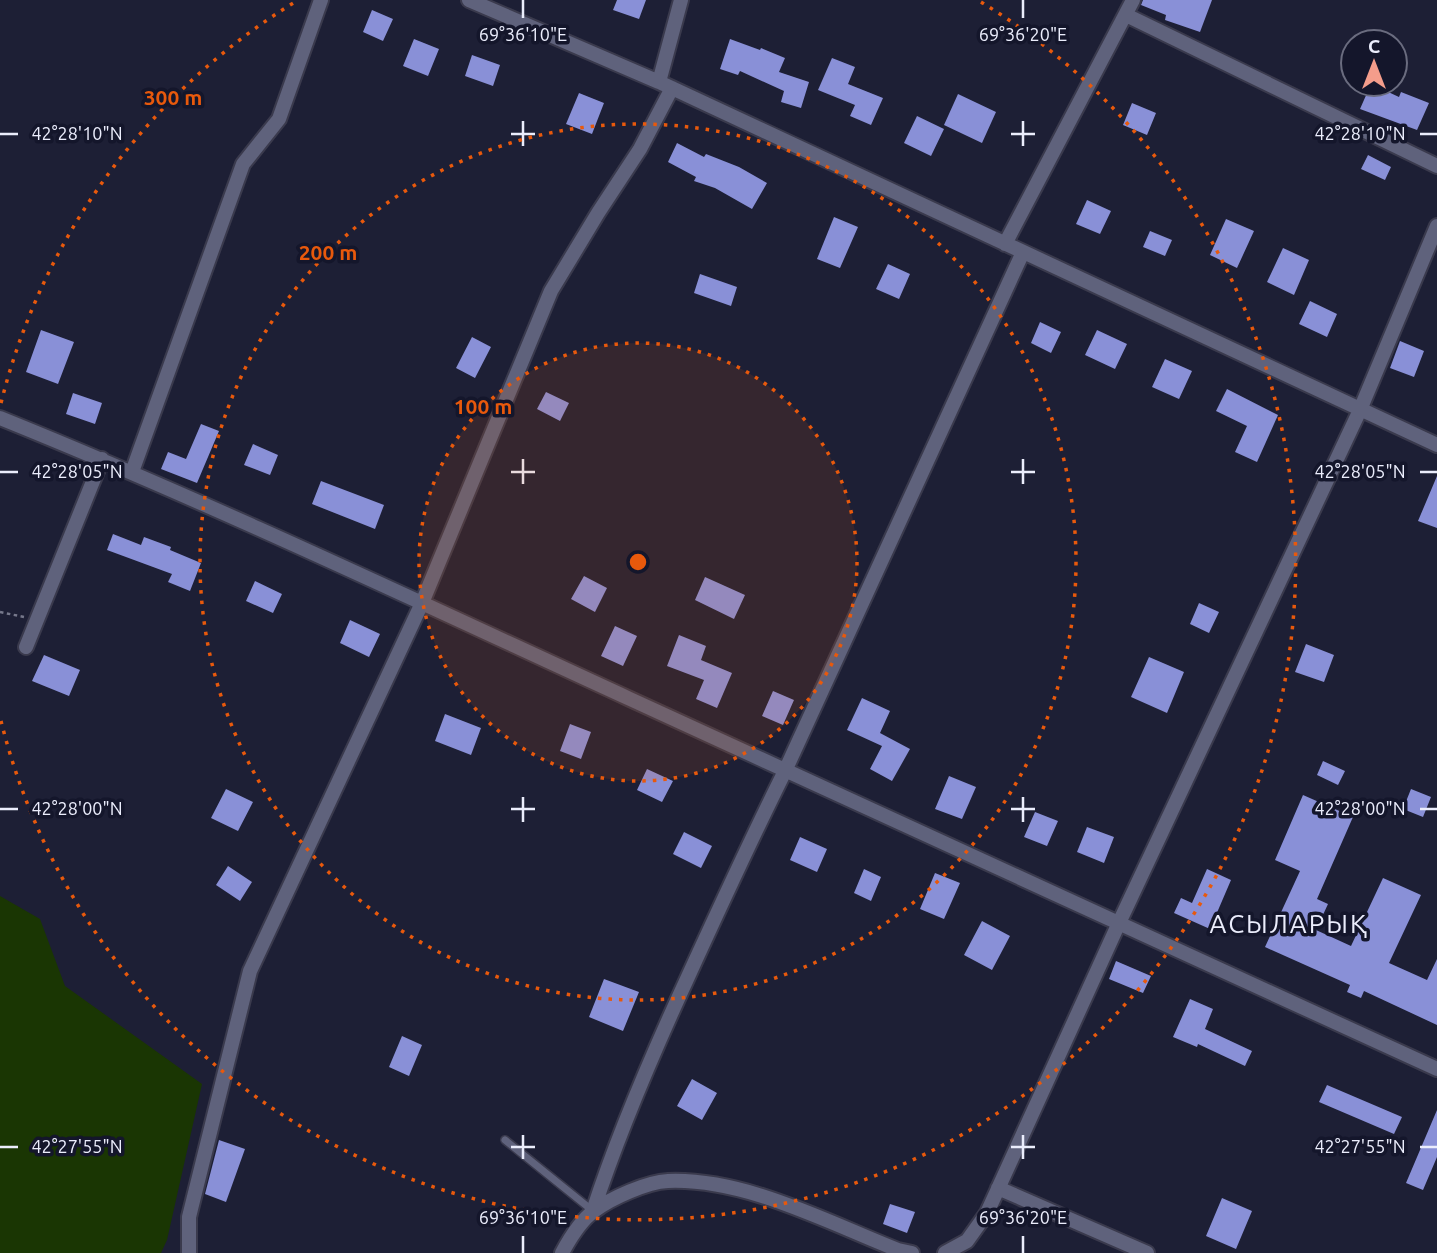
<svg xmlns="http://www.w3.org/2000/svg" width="1437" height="1253" font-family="Ubuntu,sans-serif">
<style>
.green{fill:#1a3603}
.building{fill:#8990d7}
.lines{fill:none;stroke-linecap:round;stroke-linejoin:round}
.service-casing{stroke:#3a3a4d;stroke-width:10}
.minor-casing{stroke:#3a3a4d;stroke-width:18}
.path{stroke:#76788b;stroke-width:2.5;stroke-dasharray:3.5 3.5;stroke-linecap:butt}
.service{stroke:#5f627c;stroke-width:7}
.minor{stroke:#5f627c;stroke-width:14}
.ticks{fill:none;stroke:#ebedfc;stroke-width:2.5}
.ring{fill:none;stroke:#e8590c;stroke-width:3.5;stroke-dasharray:3.5 7}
.labels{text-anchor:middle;stroke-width:7;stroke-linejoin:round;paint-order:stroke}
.quarter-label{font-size:26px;letter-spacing:2px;fill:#ebedfc;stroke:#14162b}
.ticks-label{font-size:18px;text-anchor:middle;fill:#ebedfc;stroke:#14162b;stroke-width:7;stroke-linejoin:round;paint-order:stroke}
.centre{fill:#e8590c;stroke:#14162b;stroke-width:3.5}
.ring-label{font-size:21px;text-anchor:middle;font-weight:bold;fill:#e8590c;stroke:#14162b;stroke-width:7;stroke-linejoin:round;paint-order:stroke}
</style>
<rect width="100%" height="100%" fill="#1d1f35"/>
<path class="green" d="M0,896L40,919L65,986L202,1084L167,1240L161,1253H0Z"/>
<path class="building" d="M617,0H646L639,19L613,10Z
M1143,0H1212L1200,32L1165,20L1166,15L1141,5Z
M372,10L393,19L383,41L363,32Z
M414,39L439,49L428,76L403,66Z
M730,39L760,50L761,48L785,58L779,72L809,82L801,108L781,102L784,91L740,71L738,75L720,69Z
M472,55L500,65L493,86L465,76Z
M832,58L855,67L848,84L883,98L871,125L850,116L855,105L818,90Z
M1371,84L1399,97L1401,92L1429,103L1417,130L1360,109Z
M579,93L604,103L592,134L566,124Z
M958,94L996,112L982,143L944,125Z
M1132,103L1156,113L1147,135L1123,125Z
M917,116L944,129L931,156L904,143Z
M677,143L704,157L706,154L739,167L767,183L752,209L715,188L694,181L696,177L668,162Z
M1368,155L1391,167L1385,180L1361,169Z
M1087,200L1111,211L1100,234L1076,224Z
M834,217L858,227L840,268L817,259Z
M1226,219L1254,231L1237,268L1210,255Z
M1150,231L1172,240L1165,256L1143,247Z
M1283,248L1309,260L1294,295L1267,282Z
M888,264L910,274L899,299L876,289Z
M700,274L737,287L731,306L694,293Z
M1310,301L1337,314L1327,337L1299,324Z
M1040,322L1061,332L1051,353L1031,343Z
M41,330L74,342L58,384L26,372Z
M1097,330L1127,344L1115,369L1085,355Z
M472,337L491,347L475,378L456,368Z
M1400,341L1424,351L1414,377L1390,368Z
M1165,359L1192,371L1179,399L1152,387Z
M1227,389L1278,415L1257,462L1235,452L1247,426L1216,411Z
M546,392L569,403L560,421L537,409Z
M73,393L102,403L95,424L66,414Z
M201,424L219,431L197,483L161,469L168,452L186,459Z
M253,444L278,455L270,475L244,465Z
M1437,476V528L1418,521Z
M321,481L384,505L375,529L312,504Z
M113,534L141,545L144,537L171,547L170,550L201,563L190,591L168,582L172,574L107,550Z
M584,576L607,588L595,612L571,599Z
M705,577L745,595L734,619L695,600Z
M255,581L282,594L273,613L246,601Z
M1199,603L1219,612L1209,633L1190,624Z
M350,620L380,634L369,657L340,643Z
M615,626L637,636L623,666L601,656Z
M679,635L706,646L701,660L732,673L717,708L696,699L704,680L667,666Z
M1306,644L1334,655L1324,682L1295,672Z
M44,655L80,670L69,696L32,681Z
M1149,657L1184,672L1167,713L1131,697Z
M773,691L794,700L783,725L762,716Z
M862,698L890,711L880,733L910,749L892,781L870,769L882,746L847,730Z
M445,714L481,728L471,755L435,741Z
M570,724L591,732L581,759L560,751Z
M1323,761L1345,771L1338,785L1317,775Z
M647,769L673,781L662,802L637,790Z
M949,776L976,787L962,819L935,809Z
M226,789L253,802L238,831L211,818Z
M1411,789L1431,797L1423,817L1403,809Z
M1303,795L1353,817L1317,899L1328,904L1316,930L1351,946L1383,878L1421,895L1389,963L1427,980L1437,959V1025L1364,991L1361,998L1347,992L1350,985L1265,947L1300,871L1275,860Z
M1035,812L1058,821L1047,846L1024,837Z
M1087,827L1114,837L1104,863L1077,852Z
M684,832L712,846L701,868L673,854Z
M800,837L827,849L817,872L790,860Z
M228,866L252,882L240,901L216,885Z
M864,869L881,877L871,901L854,893Z
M1207,869L1231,880L1210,929L1174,913L1181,898L1192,903Z
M935,873L960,883L944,919L920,909Z
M982,921L1010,936L992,970L964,955Z
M1116,961L1151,976L1143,993L1109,979Z
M604,979L639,992L623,1031L589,1017Z
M1190,999L1213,1009L1205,1029L1252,1051L1245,1066L1198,1044L1197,1047L1173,1037Z
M402,1036L422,1045L409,1076L389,1067Z
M692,1079L717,1093L702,1120L677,1106Z
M1327,1085L1402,1117L1394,1134L1319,1102Z
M1437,1110V1157L1423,1190L1406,1183Z
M219,1140L245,1149L226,1202L205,1194Z
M1222,1198L1252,1211L1236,1249L1206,1236Z
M890,1204L915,1212L907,1233L883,1224Z"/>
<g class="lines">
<g class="service-casing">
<path id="service" d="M505,1140L593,1211"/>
</g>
<g class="minor-casing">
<path id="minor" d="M469,0L659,82L1437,445
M1126,15L1437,166
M659,82L681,0
M1005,244L1133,0
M0,418C213,504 421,603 630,699C898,823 1167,947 1437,1069
M132,472L243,164L279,119L321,0
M26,647L102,459
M998,1188L1147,1253
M593,1211C619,1131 652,1055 687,979C719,909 751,839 785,771L1023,252
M189,1253V1217L250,971L422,603L551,291L598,213L640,149L672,88
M562,1253C570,1238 580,1221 594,1211C611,1198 647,1182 668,1181C745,1178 827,1222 898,1250L912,1253
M945,1253L967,1241L987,1213L1118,925L1360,410L1437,226"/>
</g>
<path class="path" d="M0,612L24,617"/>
<use href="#service" class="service"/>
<use href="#minor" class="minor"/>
</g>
<path class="ticks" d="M523,0V18M1023,0V18M523,121V146M1023,121V146M0,134H18M511,134H535M1011,134H1035M1420,134H1437M523,459V484M1023,459V484M0,472H18M511,472H535M1011,472H1035M1420,472H1437M523,797V822M1023,797V822M0,809H18M511,809H535M1011,809H1035M1420,809H1437M523,1135V1159M1023,1135V1159M0,1147H18M511,1147H535M1011,1147H1035M1420,1147H1437M523,1236V1253M1023,1236V1253"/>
<circle cx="638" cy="562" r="219" fill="#e8590c" fill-opacity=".12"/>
<g class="ring">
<circle cx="638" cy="562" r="219"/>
<circle cx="638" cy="562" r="438"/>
<path d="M1 403A657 657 0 0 1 295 2M981 2A657 657 0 1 1 1 721"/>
</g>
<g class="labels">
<g class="quarter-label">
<text x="1289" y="933">АСЫЛАРЫҚ</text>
</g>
</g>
<g class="ticks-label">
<text x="523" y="41">69°36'10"E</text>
<text x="1023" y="41">69°36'20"E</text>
<text x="77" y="140">42°28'10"N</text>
<text x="1360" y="140">42°28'10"N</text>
<text x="77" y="478">42°28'05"N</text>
<text x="1360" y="478">42°28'05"N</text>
<text x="77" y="815">42°28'00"N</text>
<text x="1360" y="815">42°28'00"N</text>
<text x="77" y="1153">42°27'55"N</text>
<text x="1360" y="1153">42°27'55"N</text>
<text x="523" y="1224">69°36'10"E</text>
<text x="1023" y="1224">69°36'20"E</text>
</g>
<circle cx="638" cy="562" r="10" class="centre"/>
<g class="ring-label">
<text x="173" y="105">300 m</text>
<text x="328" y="260">200 m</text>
<text x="483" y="414">100 m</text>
</g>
<g transform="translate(1374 63)"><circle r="33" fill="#14162b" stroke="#6a6c7f" stroke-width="2"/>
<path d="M0-5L12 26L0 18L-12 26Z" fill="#f49d8b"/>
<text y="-10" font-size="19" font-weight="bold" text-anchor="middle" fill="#ebedfc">С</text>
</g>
</svg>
